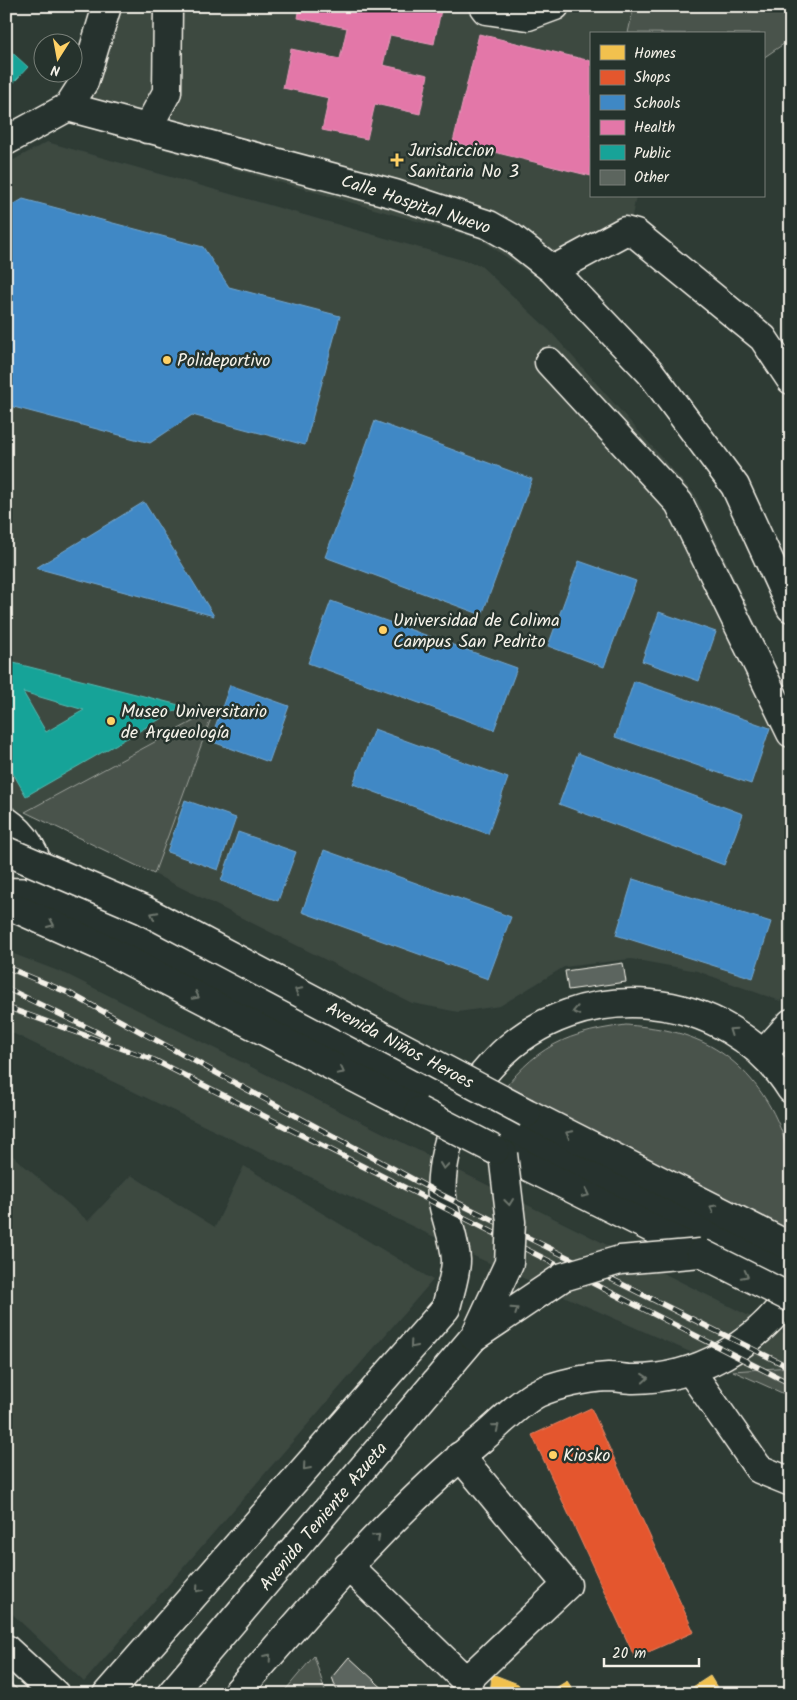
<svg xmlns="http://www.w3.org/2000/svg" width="797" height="1700" font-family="Kalam,sans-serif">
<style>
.built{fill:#3c4841}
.green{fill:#48524c;stroke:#9ea29a}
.homes{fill:#f2c14e;stroke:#f3cf7c}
.shops{fill:#e4572e;stroke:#e98566}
.schools{fill:#3f88c5;stroke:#75a8d0}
.health{fill:#e377a8;stroke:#e89cbb}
.public{fill:#17a398;stroke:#59bab0;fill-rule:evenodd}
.building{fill:#5c655e;stroke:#f4f1e8}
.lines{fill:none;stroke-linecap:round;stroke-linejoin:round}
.minor-casing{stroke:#f4f1e8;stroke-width:31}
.major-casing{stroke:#f4f1e8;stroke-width:31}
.minor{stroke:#26332d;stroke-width:28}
.major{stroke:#26332d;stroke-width:28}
.rail-casing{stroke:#f4f1e8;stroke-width:5.5}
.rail{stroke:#26332d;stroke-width:4;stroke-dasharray:11;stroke-linecap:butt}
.minor-bridge-casing{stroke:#f4f1e8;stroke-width:31;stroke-linecap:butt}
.major-bridge-casing{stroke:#f4f1e8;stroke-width:31;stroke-linecap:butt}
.minor-bridge{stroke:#26332d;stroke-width:28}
.major-bridge{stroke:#26332d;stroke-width:28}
.oneway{stroke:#6e766e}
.poi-dot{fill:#ffd166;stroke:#26332d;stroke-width:2}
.labels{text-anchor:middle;stroke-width:5;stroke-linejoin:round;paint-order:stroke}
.poi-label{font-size:18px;fill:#f4f1e8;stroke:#26332d;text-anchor:start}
.street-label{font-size:18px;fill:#f4f1e8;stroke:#26332d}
</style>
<rect width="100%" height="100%" fill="#2e3b34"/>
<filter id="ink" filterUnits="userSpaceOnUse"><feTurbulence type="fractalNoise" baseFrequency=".02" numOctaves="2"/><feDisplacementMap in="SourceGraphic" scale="10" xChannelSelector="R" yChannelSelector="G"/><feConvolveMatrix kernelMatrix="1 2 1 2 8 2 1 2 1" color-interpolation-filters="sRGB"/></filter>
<g filter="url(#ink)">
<path class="built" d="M112,6H634L628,33L630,34H591V196H636L631,221L534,276L480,239L77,125Z
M47,142L480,265L550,331L695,495L791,698V989L780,1001L697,971L631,959L564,967L500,1006L458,1012L412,1003L154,874L6,804V164Z
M6,951L66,974L791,1337V1367L733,1371L478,1258L6,1030Z
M6,1150L88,1221L131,1175L215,1227L244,1166L433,1280L84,1682L6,1608Z"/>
<path class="green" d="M634,6H791V39L763,58V34L628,33Z
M214,710L154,874L25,812Z
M626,1025C652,1027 676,1030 700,1041C756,1065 795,1132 791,1193C789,1215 782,1234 774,1255L488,1111C528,1053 555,1034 626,1025Z
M791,1367V1397L733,1371Z
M314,1656L326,1694H282Z"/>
<path class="homes" d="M492,1674L518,1684L524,1694H490Z
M710,1676L721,1694H682Z
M567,1681L576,1694H546Z"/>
<path class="shops" d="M591,1408L694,1632L635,1658L532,1435Z"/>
<path class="schools" d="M23,199L203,247L229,287L340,316L305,445L192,415L150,443L6,405V209Z
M375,421L532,479L482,615L325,557Z
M144,502L214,616L36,568Z
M579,561L636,581L604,667L548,646Z
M331,601L517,668L494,730L308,663Z
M659,612L716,632L699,681L642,661Z
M634,681L770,728L751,784L615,737Z
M230,685L289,706L269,762L210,741Z
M374,729L508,778L488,834L353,784Z
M578,753L743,814L724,865L559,804Z
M185,800L236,818L218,870L167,852Z
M238,832L296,852L278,901L221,881Z
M324,850L511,917L488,979L302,912Z
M633,879L771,922L753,978L616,935Z"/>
<path class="health" d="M300,6H425L441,10L434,44L390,35L383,65L428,75L420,114L375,104L367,139L322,130L329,98L283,88L291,49L340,59L347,28L298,18Z
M479,34L591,61V176L453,142Z"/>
<path class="public" d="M6,47L28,67L6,91Z
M6,661L183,706L26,796L6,761ZM23,692L84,710L46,732Z"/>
<path class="building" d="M623,963L626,982L568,990L565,971Z
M349,1657L389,1694H338L332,1677Z
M6,1679L22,1694H6Z"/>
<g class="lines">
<g class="minor-casing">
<path id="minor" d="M483,6L486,10L528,16L555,6
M68,107L395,194L489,225L512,238L553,270L650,372L735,486L791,608
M147,129L167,92L168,6
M6,141L68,107L84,82L107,6
M553,270L625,231L636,234L763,338L791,380
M549,362L679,503L791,733
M6,821C27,835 38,857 42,882
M6,892L44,893L154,946L791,1276
M763,1054L791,1023
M690,1370L759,1469L791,1482
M348,1566L466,1681L567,1585L460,1456
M6,1649L55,1694
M107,1694L446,1308C449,1294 456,1275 456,1260C455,1239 445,1218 442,1197C439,1168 450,1135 460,1109C468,1091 483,1074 496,1060C578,974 727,987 791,1089
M171,1694L474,1337
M236,1694C314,1604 392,1512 485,1436C499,1424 523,1400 538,1393C557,1384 587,1378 608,1377C617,1377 626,1379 634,1379C696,1379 757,1345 791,1293"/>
</g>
<g class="major-casing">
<path id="major" d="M6,904L98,945L419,1111
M527,1113L791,1247
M495,1150L701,1253"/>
</g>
<use href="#minor" class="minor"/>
<use href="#major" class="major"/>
<g class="rail-casing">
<path id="rail" d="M6,967L69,993L442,1195L791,1368
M6,988L107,1037
M6,1007L154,1060L791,1384"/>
</g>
<use href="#rail" class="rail"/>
<g class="minor-bridge-casing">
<path id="minor-bridge" d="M475,1336L509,1263L511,1222L503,1154
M474,1337L563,1277L620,1260L701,1253"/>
</g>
<g class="major-bridge-casing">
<path id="major-bridge" d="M6,851L144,910L527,1113
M419,1111L495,1150
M701,1253L791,1298"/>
</g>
<use href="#minor-bridge" class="minor-bridge"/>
<use href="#major-bridge" class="major-bridge"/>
</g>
<defs><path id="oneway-chevron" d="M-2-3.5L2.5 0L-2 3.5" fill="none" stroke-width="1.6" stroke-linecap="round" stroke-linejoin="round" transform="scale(1.25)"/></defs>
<g class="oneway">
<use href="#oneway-chevron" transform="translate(154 915) rotate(-152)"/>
<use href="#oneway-chevron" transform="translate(51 924) rotate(24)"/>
<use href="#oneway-chevron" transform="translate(298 991) rotate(-152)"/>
<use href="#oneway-chevron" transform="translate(196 996) rotate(27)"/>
<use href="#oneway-chevron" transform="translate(576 1011) rotate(169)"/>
<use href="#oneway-chevron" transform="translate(732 1031) rotate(-145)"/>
<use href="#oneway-chevron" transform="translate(341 1071) rotate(27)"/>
<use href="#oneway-chevron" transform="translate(569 1134) rotate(-153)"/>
<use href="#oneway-chevron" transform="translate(444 1166) rotate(96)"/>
<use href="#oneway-chevron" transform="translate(586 1194) rotate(26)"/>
<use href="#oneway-chevron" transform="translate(509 1202) rotate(83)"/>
<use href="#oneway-chevron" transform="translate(713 1208) rotate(-153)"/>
<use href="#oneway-chevron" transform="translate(745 1275) rotate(27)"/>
<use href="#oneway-chevron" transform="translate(515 1310) rotate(-34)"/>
<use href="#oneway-chevron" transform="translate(413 1345) rotate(131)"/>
<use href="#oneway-chevron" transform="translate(645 1378) rotate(-5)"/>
<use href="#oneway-chevron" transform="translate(496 1427) rotate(-39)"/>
<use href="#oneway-chevron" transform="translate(306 1467) rotate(131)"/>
<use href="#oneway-chevron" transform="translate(377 1537) rotate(-44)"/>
<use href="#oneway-chevron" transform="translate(199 1589) rotate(131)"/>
<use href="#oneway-chevron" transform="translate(268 1657) rotate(-49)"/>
</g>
</g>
<g class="poi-dot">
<path d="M394.5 152.5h5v5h5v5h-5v5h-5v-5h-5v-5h5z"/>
<circle cx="167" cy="360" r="5"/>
<circle cx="383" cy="630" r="5"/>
<circle cx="111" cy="721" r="5"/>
<circle cx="553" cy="1455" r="5"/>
</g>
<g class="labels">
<g class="poi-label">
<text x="408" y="156">Jurisdiccion<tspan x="408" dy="21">Sanitaria No 3</tspan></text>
<text x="177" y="366">Polideportivo</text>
<text x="393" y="626">Universidad de Colima<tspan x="393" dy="21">Campus San Pedrito</tspan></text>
<text x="121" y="717">Museo Universitario<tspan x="121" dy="21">de Arqueología</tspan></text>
<text x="563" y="1461">Kiosko</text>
</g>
<g class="street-label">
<text transform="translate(416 204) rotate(18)" y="6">Calle Hospital Nuevo</text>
<text transform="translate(400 1045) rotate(28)" y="6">Avenida Niños Heroes</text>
<text transform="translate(323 1516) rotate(-50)" y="6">Avenida Teniente Azueta</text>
</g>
</g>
<rect width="797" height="1700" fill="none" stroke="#26332d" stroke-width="25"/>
<rect x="12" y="12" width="772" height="1675" fill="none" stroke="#f4f1e8" stroke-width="2" filter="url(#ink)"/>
<rect x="590" y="32" width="175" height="165" fill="#26332d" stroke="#787f78"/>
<rect x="600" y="45" width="25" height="15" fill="#f2c14e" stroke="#787f78"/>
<text x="634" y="58" font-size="15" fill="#f4f1e8">Homes</text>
<rect x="600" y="70" width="25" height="15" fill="#e4572e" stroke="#787f78"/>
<text x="634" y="82" font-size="15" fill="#f4f1e8">Shops</text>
<rect x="600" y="95" width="25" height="15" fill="#3f88c5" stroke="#787f78"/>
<text x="634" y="108" font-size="15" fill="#f4f1e8">Schools</text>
<rect x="600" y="120" width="25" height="15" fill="#e377a8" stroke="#787f78"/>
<text x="634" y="132" font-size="15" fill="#f4f1e8">Health</text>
<rect x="600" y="145" width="25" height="15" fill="#17a398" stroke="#787f78"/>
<text x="634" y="158" font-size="15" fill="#f4f1e8">Public</text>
<rect x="600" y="170" width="25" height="15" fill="#5c655e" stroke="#787f78"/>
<text x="634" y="182" font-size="15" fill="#f4f1e8">Other</text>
<g transform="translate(58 58) rotate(191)"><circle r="24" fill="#26332d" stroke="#787f78"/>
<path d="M0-4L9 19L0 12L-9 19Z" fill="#ffd166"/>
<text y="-8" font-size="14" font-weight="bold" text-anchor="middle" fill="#f4f1e8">N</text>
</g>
<path d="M604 1658v8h95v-8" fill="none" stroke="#f4f1e8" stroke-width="2.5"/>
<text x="612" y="1658" font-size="15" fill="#f4f1e8" stroke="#26332d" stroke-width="4" paint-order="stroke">20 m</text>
</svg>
